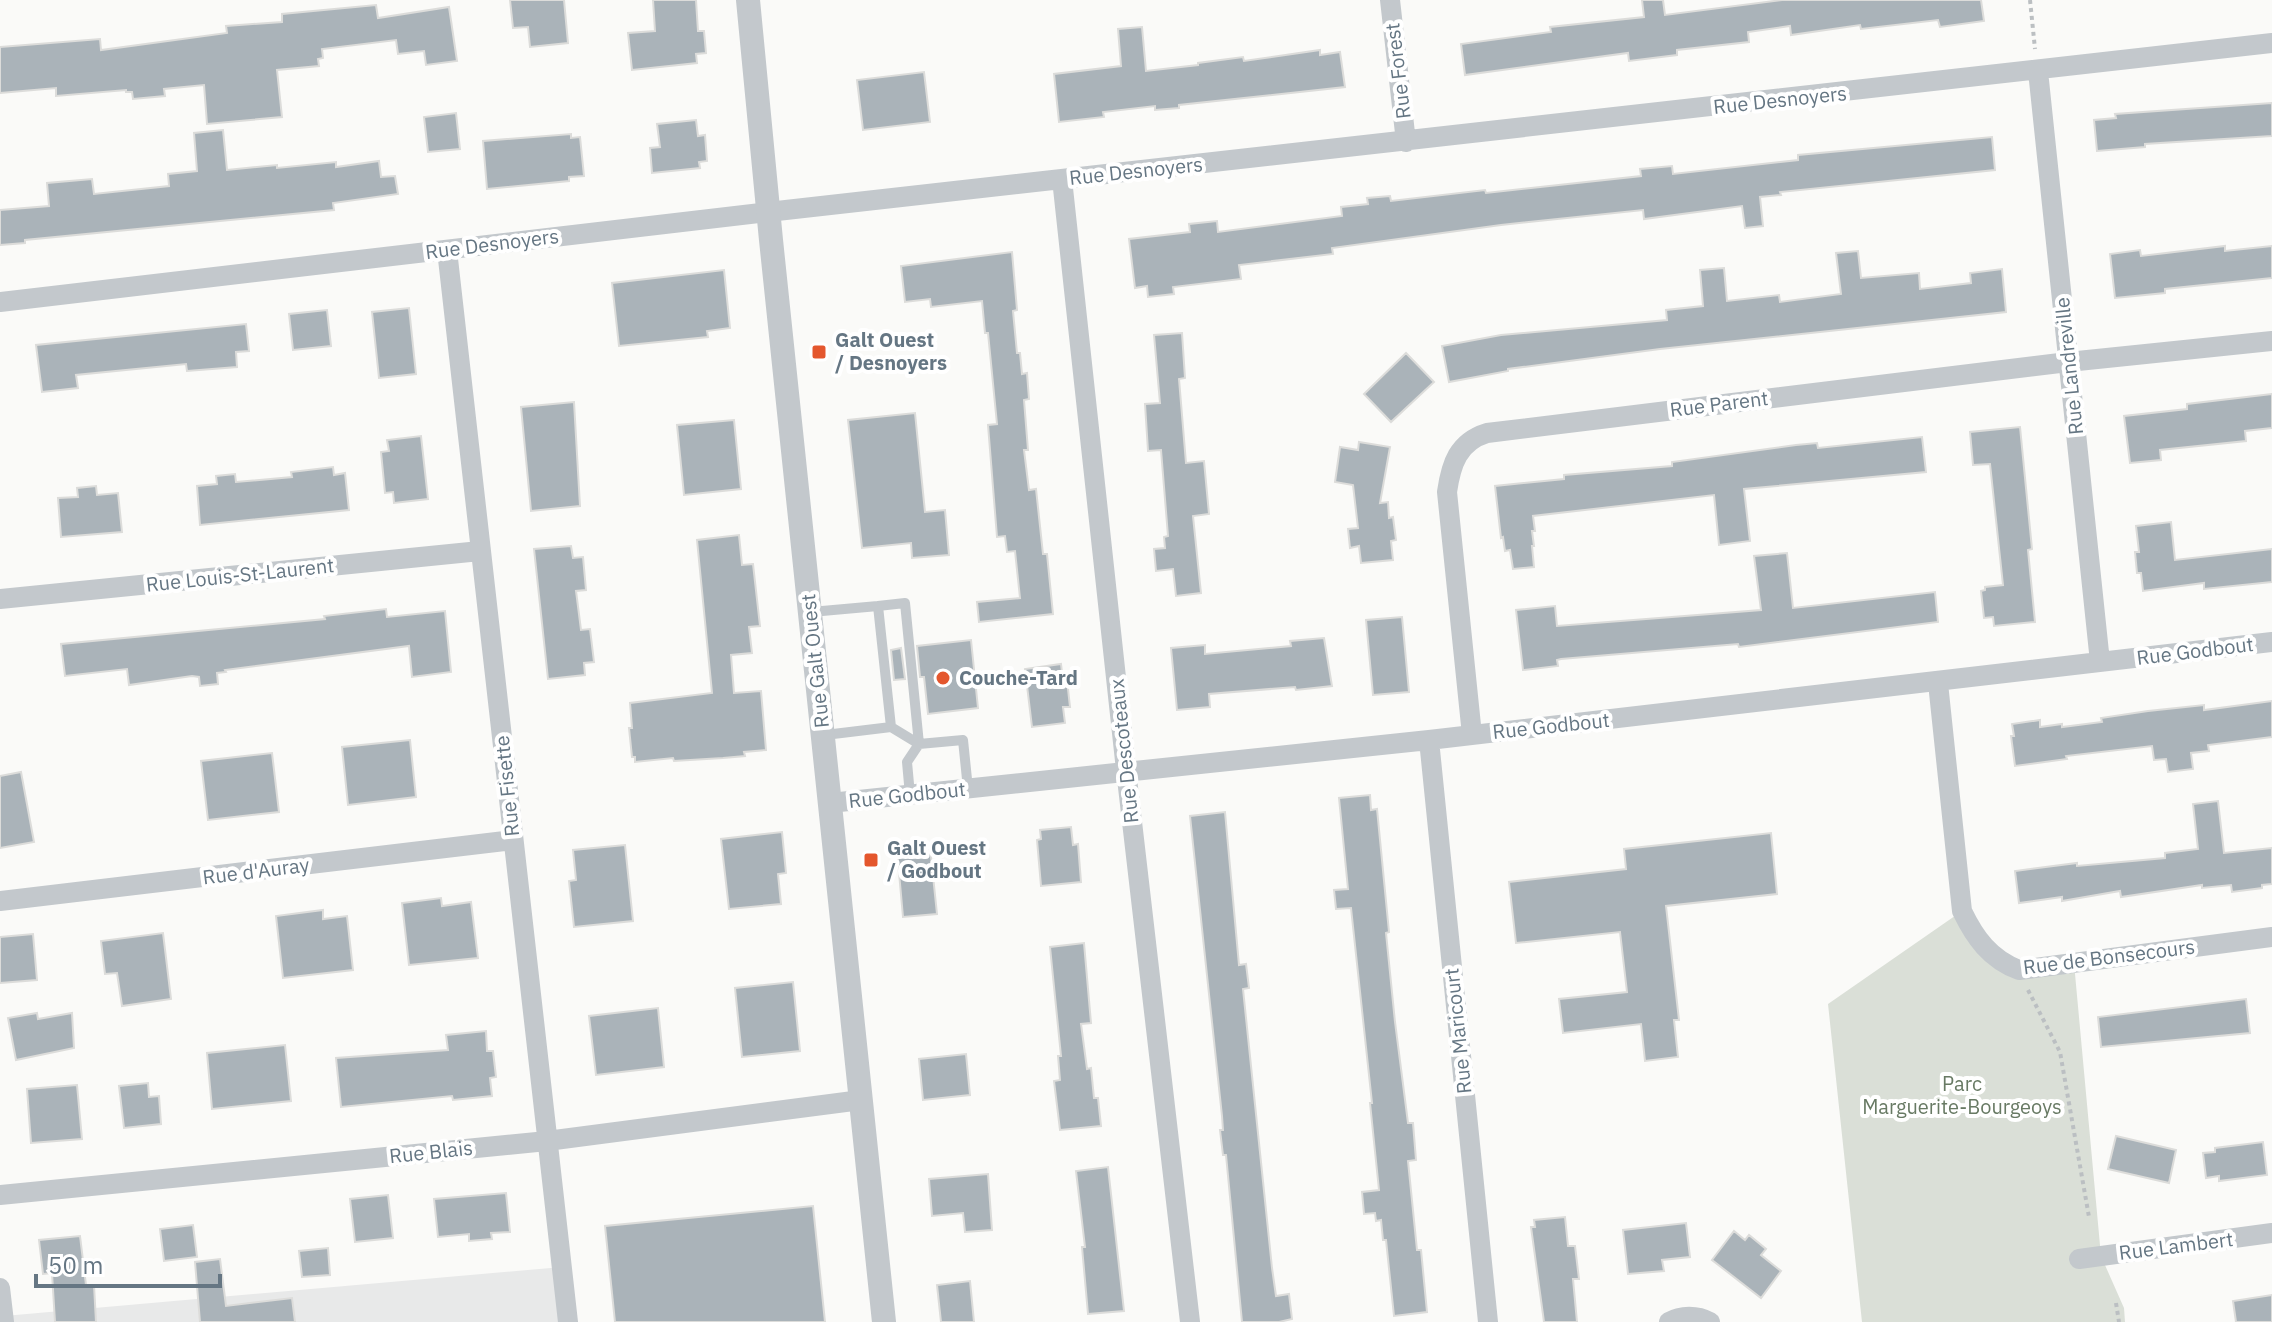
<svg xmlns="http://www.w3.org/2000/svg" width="2272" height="1322" font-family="'IBM Plex Sans',sans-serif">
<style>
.built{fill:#e8e9e9}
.green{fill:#dadfd7}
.building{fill:#aab3b9;stroke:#dcdcda;stroke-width:2}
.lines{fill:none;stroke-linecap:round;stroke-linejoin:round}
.path{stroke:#bbbfc2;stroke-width:4;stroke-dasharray:4 4;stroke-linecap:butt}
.service{stroke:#c3c8cc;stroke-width:10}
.minor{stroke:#c3c8cc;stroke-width:20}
.tertiary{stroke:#c3c8cc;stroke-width:24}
.poi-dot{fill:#e4572e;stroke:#fff;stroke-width:3}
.labels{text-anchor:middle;stroke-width:8;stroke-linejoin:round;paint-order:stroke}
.street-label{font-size:20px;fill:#657683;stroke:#fff}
.poi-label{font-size:20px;font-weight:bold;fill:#657683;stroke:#fff;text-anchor:start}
.park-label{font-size:20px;fill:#687a64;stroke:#fff}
</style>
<rect width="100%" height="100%" fill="#fafaf8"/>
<path class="built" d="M562,1267L568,1322H0L4,1316Z"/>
<path class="green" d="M1962,911L2004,964L2074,963L2101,1256L2124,1308L2125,1322H1862L1828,1004Z"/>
<path class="building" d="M510,0H564L568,43L530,47L528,27L513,28Z
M653,0H696L698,31H704L706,53L696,54L697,63L632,70L628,33L655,31Z
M1642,0H1663L1665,15L1782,0H1981L1984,21L1940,27L1938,20L1861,29L1860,25L1791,35L1790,26L1748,32L1749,42L1677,50V55L1629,61L1628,53L1465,75L1461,44L1551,32L1550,27L1644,17Z
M376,5L378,18L449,7L457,61L426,65L424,51L398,54L396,40L322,49L323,58L318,59L319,66L277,70L282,117L207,124L204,85L164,89L165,96L133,99L132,92H126V90L56,96V88L0,93V47L100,39L101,50L227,33L226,26L282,22V14Z
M1142,27L1146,71L1198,65V63L1243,57L1244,61L1320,50V55L1340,52L1345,87L1179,105V108L1155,110V106L1103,112L1104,117L1059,122L1054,74L1121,66L1118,29Z
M924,72L930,122L863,130L857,80Z
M2272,103V136L2145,144V147L2097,151L2094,120L2116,118L2115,114Z
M456,113L460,149L428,152L424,117Z
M696,120L698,136L705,135L707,161L699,162L700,168L652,173L650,148L660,147L657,124Z
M223,130L227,170L277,165V168L336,162V167L379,161L381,177L395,176L398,194L333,203L334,210L25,240V243L0,245V210L49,206L47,183L92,179L94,194L169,186L168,174L197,171L194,133Z
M571,134V138L580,137L584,176L569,177V181L487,189L483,141Z
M1992,137L1995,170L1780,192L1781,195L1760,197L1763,226L1745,228L1742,206L1644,219L1643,210L1501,225L1332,248L1333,254L1239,265L1241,279L1173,287L1174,294L1148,297L1147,286L1135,288L1129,239L1190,232L1189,224L1217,221L1218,232L1342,216L1341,207L1368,204L1367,198L1390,196L1391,201L1485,190L1486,193L1641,176L1640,169L1672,166L1673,174L1798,160V155Z
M2225,246V251L2272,246V278L2165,289V293L2115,298L2110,254L2140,250L2141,256Z
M1858,251L1861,278L1919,273L1920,289L1971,283L1970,273L2002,269L2006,312L1660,349L1508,369V371L1449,382L1442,346L1501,335L1667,320L1666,310L1703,306L1700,270L1724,268L1727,301L1779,295L1780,302L1841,294L1836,253Z
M1012,252L1017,310L1013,311L1017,353H1020L1022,374L1027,373L1029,399L1024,400L1028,450H1024L1029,490L1036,489L1043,554H1047L1053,614L979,622L977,602L1020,598L1015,551L1007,552L1005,536L997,537L988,425L997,424L988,333H985L982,301L931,307L930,299L905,302L901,266Z
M724,270L730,328L707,331L708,337L619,346L612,283Z
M409,308L416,374L379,378L372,312Z
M327,310L331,346L293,350L289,314Z
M246,324L249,351L236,352L237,367L187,371L186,364L76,375L78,388L42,392L36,345Z
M1182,333L1185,378L1179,379L1186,463L1204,461L1209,514L1193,516L1201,593L1176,596L1173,569L1156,571L1154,549L1165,548L1164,537L1168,536L1161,450L1148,451L1145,404L1160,403L1154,335Z
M1406,353L1434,382L1391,422L1364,394Z
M2272,394V428L2245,431L2246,441L2160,450L2161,460L2130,463L2124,416L2187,409V404Z
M574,402L580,506L531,511L521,407Z
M915,413L925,512L945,510L949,555L912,558L911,543L862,548L848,420Z
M734,420L741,489L684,495L677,425Z
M2020,427L2032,549L2028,550L2035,622L1994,626L1993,617L1984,618L1981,591L1985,590V587L2003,585L1990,464L1973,465L1970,432Z
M421,436L428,499L394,503L393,492L385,493L381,452L389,451L387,440Z
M1922,437L1926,472L1744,489L1750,541L1719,545L1714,495L1533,516L1535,531H1532L1534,546H1532L1534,567L1513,569L1510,550L1505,551L1503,537L1501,538L1495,486L1564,479V475L1672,466V462L1796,445L1817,443L1818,448Z
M1359,442L1390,447L1380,503L1388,502L1389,518L1393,517L1396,540L1391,541L1393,560L1361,563L1359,546L1350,548L1348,529L1358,528L1353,485L1335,482L1340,447L1358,450Z
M333,467L334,475L345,473L349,510L200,525L197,486L217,484L216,476L235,474L236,482L292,477L291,472Z
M96,486L97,495L118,493L122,532L61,537L58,498L78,497L77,488Z
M2171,522L2175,560L2272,549V582L2204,589V583L2143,591L2141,573H2137L2135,552H2139L2136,526Z
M739,535L742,565L753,564L760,626L749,627L752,653L731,655L734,693L761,691L766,750L744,752L745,756L723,758L674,761L673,758L635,762V757H632L629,728H632L630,703L712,693L697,540Z
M571,546L573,558L583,557L586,590L576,591L581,630L590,629L594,662L584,663L585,675L548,679L534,549Z
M1787,553L1793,608L1935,592L1938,622L1739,647L1738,644L1561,659L1557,660L1558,666L1523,670L1516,610L1555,606L1557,626L1761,610L1754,556Z
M386,609L387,617L445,611L451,672L412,677L409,646L225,670L226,672L217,673L218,684L200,686L199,677L192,676L129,685L127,669L65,676L61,644L325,619L324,616Z
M1402,617L1409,692L1373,695L1366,620Z
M1324,638L1332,686L1296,690L1295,687L1209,694L1210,707L1177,710L1171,648L1205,645V654L1291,646L1290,641Z
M971,640L978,708L928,714L924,677H920L917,646Z
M901,648L905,679L894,680L891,650Z
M1061,664L1063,680H1067L1070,707H1063L1065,723L1032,727L1025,669Z
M2272,701V737L2208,745L2209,751L2191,753L2193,769L2168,772L2166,759L2154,760L2152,746L2066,756L2067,759L2015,766L2011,736H2014L2012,724L2040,720V727L2062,724V727L2102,722L2101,718L2148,711L2204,705V710Z
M410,740L416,797L348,805L342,747Z
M272,753L279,812L208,820L201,761Z
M21,772L34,842L0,848V776Z
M1370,795L1371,810L1377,809L1389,932L1386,933L1395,1022L1408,1123H1413L1416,1160L1408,1161L1417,1250H1421L1427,1312L1394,1316L1386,1240H1383L1381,1220L1376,1221L1375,1213L1364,1214L1362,1192L1379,1190L1370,1103H1372L1351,908L1336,909L1334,890L1348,889L1339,798Z
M2218,801L2224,853L2272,848V884L2262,885V888L2232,892L2231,885L2202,888V885L2121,897L2120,891L2062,901V897L2019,903L2015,871L2077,863V866L2165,858V853L2198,849L2193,804Z
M1225,812L1239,965L1246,964L1249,988L1243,989L1272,1268L1276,1296L1289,1294L1292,1319L1279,1322H1242L1226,1155H1223L1220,1130H1223L1222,1116L1190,816Z
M1071,827L1073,845L1078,844L1081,882L1041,886L1037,840L1041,839L1040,830Z
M782,832L786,873L778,874L781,904L729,909L721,839Z
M1771,833L1777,894L1666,906L1679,1020H1674L1678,1057L1645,1061L1641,1024L1563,1033L1559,999L1627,992L1620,932L1516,943L1509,882L1626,869L1624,849Z
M625,845L633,921L574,927L569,881L576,880L573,850Z
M930,847L937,914L903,917L897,850Z
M441,898L442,906L471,902L478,958L409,965L402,903Z
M323,910V919L347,916L353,970L283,978L276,916Z
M163,933L171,999L122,1006L117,973L105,974L101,941Z
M33,934L37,980L0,983V937Z
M1084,943L1091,1023L1081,1024L1087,1069L1091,1068L1094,1098H1098L1101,1126L1060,1130L1054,1081L1060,1080L1058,1056H1061L1050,947Z
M793,982L800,1051L742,1057L735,988Z
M2246,999L2250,1033L2101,1047L2098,1017Z
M658,1008L664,1067L596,1075L589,1016Z
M37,1013L38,1019L72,1013L74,1048L16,1060L8,1018Z
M486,1031L487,1051H493L496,1077L490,1078L492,1096L453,1100L452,1096L341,1107L336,1058L448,1050L446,1035Z
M285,1045L291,1101L212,1109L207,1053Z
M966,1054L970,1095L923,1100L919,1059Z
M148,1083L149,1097L159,1096L161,1124L124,1128L119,1086Z
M77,1085L82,1139L31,1143L27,1089Z
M2116,1136L2176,1150L2169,1183L2108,1169Z
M2263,1142L2267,1175L2219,1181V1176L2206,1178L2203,1153L2215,1152V1148Z
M1108,1167L1124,1311L1088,1314L1082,1247H1085L1076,1171Z
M988,1174L992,1230L965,1232L963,1213L932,1216L929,1179Z
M506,1193L510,1232L491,1233L492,1239L469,1241V1234L438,1237L434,1199Z
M388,1195L393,1238L355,1242L350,1199Z
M813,1206L825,1322H615L605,1226Z
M1565,1217L1568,1246H1575L1579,1279H1573L1577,1322H1544L1531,1227H1535L1534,1220Z
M1686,1223L1690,1257L1662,1260L1664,1271L1628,1274L1623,1230Z
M193,1225L197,1257L164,1261L160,1229Z
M1734,1231L1745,1240L1749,1235L1766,1249L1761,1255L1781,1271L1761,1298L1712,1260Z
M80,1236L86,1285H94L96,1322H55L52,1273L43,1274L39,1240Z
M328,1248L330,1275L302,1277L299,1251Z
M220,1259L226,1306L292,1298L295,1322H200L195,1262Z
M970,1281L974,1322H941L937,1285Z
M2272,1295V1322H2236L2233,1301Z"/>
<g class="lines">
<path class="path" d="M2030,0L2035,49
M2028,990L2060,1052L2089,1217
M2116,1303L2119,1322"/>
<path class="service" d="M878,606L905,603L919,744L907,762L910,795
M811,612L878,606L891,727L825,735
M891,727L919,744L963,740L968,789"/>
<path class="minor" d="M1390,0L1406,142
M2038,71L2100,662
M1062,179L1126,770L1190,1322
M447,250L568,1322
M0,302L768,212L2272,43
M0,599L480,551
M1938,683L1962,911C1975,938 1990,959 2019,970L2272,937
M1472,735L1447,492C1451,464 1458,442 1487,433L2068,362L2272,341
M1429,740L1488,1322
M830,803L1429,740L2272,642
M0,901L513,840
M0,1195L547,1141L861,1100
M2079,1259L2272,1233
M0,1288L4,1322
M1669,1322C1681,1315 1697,1315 1710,1322"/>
<path class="tertiary" d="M748,0L771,240L884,1322"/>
</g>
<g class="poi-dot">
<rect x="811" y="344" width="16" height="16" rx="4"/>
<circle cx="943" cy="678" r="8"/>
<rect x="863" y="852" width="16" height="16" rx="4"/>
</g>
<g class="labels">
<g class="street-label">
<text transform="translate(1398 71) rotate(-97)" y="7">Rue Forest</text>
<text transform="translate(1780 100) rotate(-6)" y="7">Rue Desnoyers</text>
<text transform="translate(1136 171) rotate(-6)" y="7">Rue Desnoyers</text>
<text transform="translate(492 244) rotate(-7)" y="7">Rue Desnoyers</text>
<text transform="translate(2069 366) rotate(-96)" y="7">Rue Landreville</text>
<text transform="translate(1719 404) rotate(-7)" y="7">Rue Parent</text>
<text transform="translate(240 575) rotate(-6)" y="7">Rue Louis-St-Laurent</text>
<text transform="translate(2195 651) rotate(-7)" y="7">Rue Godbout</text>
<text transform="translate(815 661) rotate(-96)" y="7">Rue Galt Ouest</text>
<text transform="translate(1551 726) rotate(-6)" y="7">Rue Godbout</text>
<text transform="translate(1124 751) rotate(-96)" y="7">Rue Descoteaux</text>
<text transform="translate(507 786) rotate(-96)" y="7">Rue Fisette</text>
<text transform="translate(907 795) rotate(-6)" y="7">Rue Godbout</text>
<text transform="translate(256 871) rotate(-7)" y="7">Rue d'Auray</text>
<text transform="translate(2109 957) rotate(-7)" y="7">Rue de Bonsecours</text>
<text transform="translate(1458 1031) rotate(-96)" y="7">Rue Maricourt</text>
<text transform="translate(431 1152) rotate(-6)" y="7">Rue Blais</text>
<text transform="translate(2176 1246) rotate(-7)" y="7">Rue Lambert</text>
</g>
<g class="poi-label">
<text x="835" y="347">Galt Ouest<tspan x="835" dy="23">/ Desnoyers</tspan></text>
<text x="959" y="685">Couche-Tard</text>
<text x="887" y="855">Galt Ouest<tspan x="887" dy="23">/ Godbout</tspan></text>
</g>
<g class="park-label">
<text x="1962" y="1091">Parc<tspan x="1962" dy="23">Marguerite-Bourgeoys</tspan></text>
</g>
</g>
<path d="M36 1274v12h184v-12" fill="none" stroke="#657683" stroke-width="4"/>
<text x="48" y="1274" font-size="24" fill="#657683" stroke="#ffffff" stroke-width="6" paint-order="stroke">50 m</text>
</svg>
